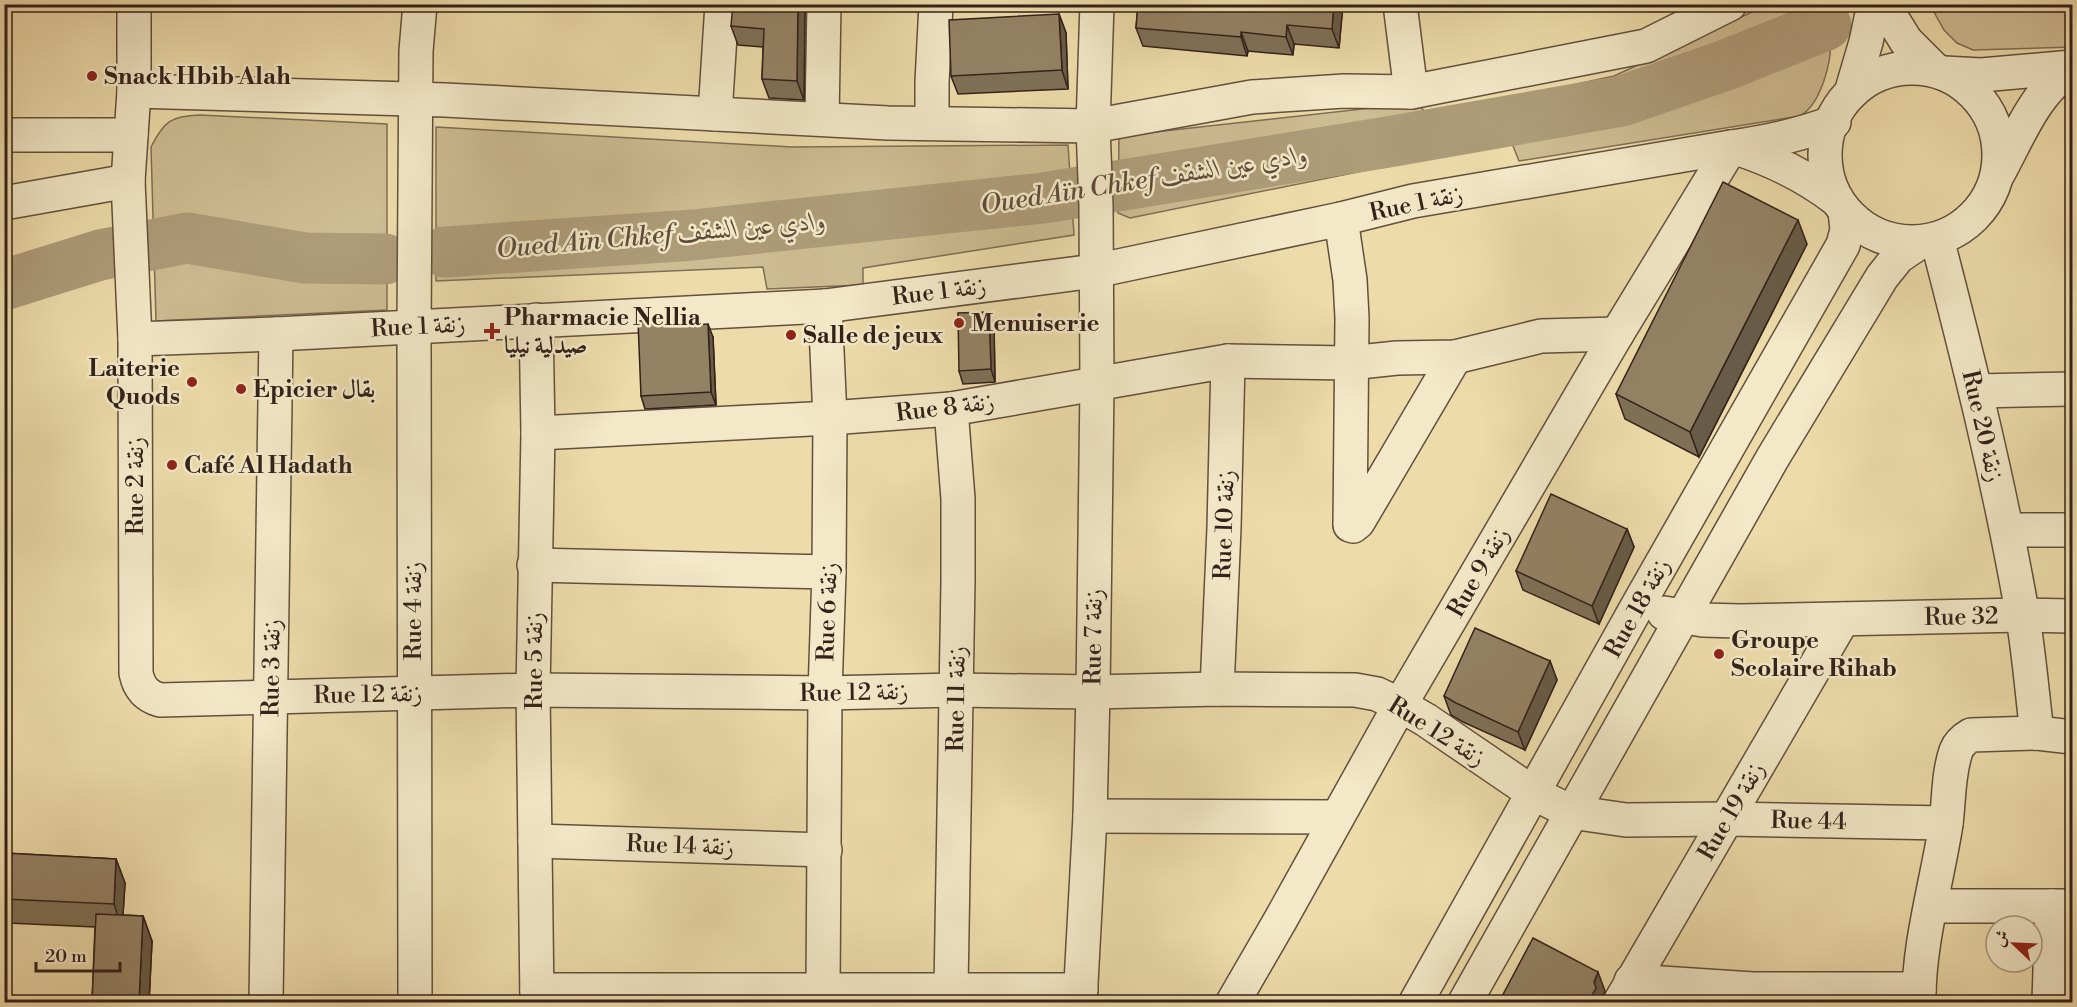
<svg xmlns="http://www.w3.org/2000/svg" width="2077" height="1007" font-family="'Libre Bodoni',Amiri,serif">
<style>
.green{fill:#cebc92;stroke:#816e56;stroke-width:1.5}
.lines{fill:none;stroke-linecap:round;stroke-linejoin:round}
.river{stroke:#ae9c79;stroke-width:51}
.minor-casing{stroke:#62503e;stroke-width:36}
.minor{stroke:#f3e8c8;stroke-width:33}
.wall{fill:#7f7057;stroke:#34211a;stroke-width:1.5}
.shaded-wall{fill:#685b47;stroke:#34211a;stroke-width:1.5}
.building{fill:#948265;stroke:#34211a;stroke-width:1.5}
.poi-dot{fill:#8f2418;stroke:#f3e8c8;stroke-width:2}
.labels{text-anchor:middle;stroke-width:5;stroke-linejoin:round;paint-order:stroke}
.poi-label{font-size:24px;font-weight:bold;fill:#34211a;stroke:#f3e8c8;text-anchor:start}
.street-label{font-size:24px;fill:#34211a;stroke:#f3e8c8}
.water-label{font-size:26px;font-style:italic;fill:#5f4c3b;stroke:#f3e8c8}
</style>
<rect width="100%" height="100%" fill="#eddcaa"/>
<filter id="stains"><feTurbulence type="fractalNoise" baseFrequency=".00333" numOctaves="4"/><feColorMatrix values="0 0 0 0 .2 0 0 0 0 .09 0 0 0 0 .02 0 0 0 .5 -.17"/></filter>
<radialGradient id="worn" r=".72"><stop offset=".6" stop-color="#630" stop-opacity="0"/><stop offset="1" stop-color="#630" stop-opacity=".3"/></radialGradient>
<path class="green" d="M1767,5H1823C1825,15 1829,26 1830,36C1833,60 1821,104 1800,116L1519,161L1511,141L1130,218L1118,213L1119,136L1416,103L1430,116L1614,76Z
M1930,5H2072V47L1973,50L1957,43L1944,30Z
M200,115L387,124V310L156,321L151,147C164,121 171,116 200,115Z
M436,127L792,147L1068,145L1074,235L863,268V285L767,289L763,267L436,281Z"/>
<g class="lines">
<path class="river" d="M445,252L693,235L1043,198L1388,142L1622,101L1726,65L1826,25
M4,285L100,255L187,238L305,258L385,259"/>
<g class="minor-casing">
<g id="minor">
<path id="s1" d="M134,4V91L128,181L135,339L136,673C139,688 146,696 160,700L533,690L825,693L956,690L1093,692L1217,689L1355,690L1377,694L1400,705L1426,720L1533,793L1571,812L1626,820L1727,819L1946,823"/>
<path d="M1400,4L1411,92"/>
<path d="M1883,4L1906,41L1935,70"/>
<circle cx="1912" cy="155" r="87"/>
<path d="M1944,73L1981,75L2072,67"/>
<path d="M134,91L445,100L888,123L1093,126L1252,97L1344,91L1411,92L1646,46L1730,4"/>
<path d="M1851,93L1866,42L1874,4"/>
<path d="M715,114L722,4"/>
<path d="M822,119L824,4"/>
<path d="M932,123V82L936,4"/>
<path d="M4,135H131"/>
<path d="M1736,148C1773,160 1806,176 1837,200"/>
<path d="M1998,174C2018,138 2036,89 2072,69"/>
<path d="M4,203L128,181"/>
<path d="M1341,219L1350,280L1352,318L1350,525L1353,526L1358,522L1455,357"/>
<path d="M1937,239C1969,362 2000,486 2022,612C2029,652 2032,693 2037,733"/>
<path d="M536,320L538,433L533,690L537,1002"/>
<path d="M135,339L276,334L825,306L1095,271L1341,219L1413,201L1731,147C1768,142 1800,135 1834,122"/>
<path d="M1976,391L2072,389"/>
<path d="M538,433L830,418L951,409L1228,361L1350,363L1397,358L1455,357L1541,336L1617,334"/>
<path d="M2007,530H2072"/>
<path d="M534,565L829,572"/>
<path id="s2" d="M1664,613L1703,620L1740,621L2022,615L2072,616"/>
<path d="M1217,689L1224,528L1228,361"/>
<path d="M1090,816L1337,817"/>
<path d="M535,841L825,850"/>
<path d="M1932,906H2072"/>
<path d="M1631,981L1753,989H1919"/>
<path d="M537,990H1081"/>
<path d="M823,991L825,693L829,572L830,418L825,306"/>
<path d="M266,1002L276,334"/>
<path d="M415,1002L414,327L416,51L420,4"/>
<path d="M949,1002L951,989L958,581V499L951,409"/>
<path d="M1080,1002L1090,816L1093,692L1097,385L1096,206L1093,126L1097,4"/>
<path d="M1233,1002L1281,919L1400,705L1617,334L1731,147"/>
<path d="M1416,1002L1638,605L1843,245L1847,230L1845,211"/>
<path d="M1465,1002L1772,459L1882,277L1898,257L1920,242"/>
<path d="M1620,1002L1843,619"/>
<path d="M1919,1002C1918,945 1937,882 1946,824C1949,801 1948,774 1956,751C1959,743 1964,739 1971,735L2037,733L2072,737"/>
<path d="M2049,1002L2052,906"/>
</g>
</g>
<use href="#minor" class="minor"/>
</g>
<path class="wall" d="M805,4L804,100L769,98L762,79L763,47L738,45L731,26Z
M1138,4H1343L1339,48L1294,44L1293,55L1248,51L1247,56L1143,46L1136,28Z
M1059,14L1066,33L1068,89L958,94L951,76Z
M1807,244L1699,457L1625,419L1616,394Z
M989,312L994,325L995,382L963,384L959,371Z
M674,319L676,326L713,337L716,405L645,409L641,396Z
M1627,529L1634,547L1599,624L1523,590L1516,571Z
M1550,661L1557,680L1525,750L1463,722L1451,715L1444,696Z
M4,853L116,859L125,883L123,915L143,916L152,941L149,1002H92L95,927L8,923L4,912Z"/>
<path class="shaded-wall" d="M798,4H805L804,100L797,81Z
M1334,4H1343L1339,48L1332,29Z
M1059,14L1066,33L1068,89L1062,70Z
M1287,25L1294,44L1293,55L1286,37Z
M1241,32L1248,51L1247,56L1241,37Z
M1798,220L1807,244L1699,457L1690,432Z
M989,312L994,325L995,382L991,369Z
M708,324L713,337L716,405L711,392Z
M1627,529L1634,547L1599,624L1592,606Z
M1550,661L1557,680L1525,750L1518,732Z
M116,859L125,883L122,929L114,904Z
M143,916L152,941L149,1002H139Z
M1598,972L1605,991L1602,1002H1588Z"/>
<path class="building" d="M733,4H798L797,81L762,79L764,29L731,26Z
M1138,4H1334L1332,29L1287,25L1286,37L1241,32V37L1136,28Z
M1059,14L1062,70L951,76L949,20Z
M1723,182L1798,220L1690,432L1616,394Z
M989,312L991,369L959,371L958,313Z
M674,319V326L708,324L711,392L641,396L638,321Z
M1551,494L1627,529L1592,606L1516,571Z
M1475,628L1550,661L1518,732L1456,703L1444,696Z
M4,853L116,859L114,904L4,899Z
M96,914L143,916L139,1002H92Z
M1533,938L1598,972L1594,982L1596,988L1588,1002H1499Z"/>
<g class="poi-dot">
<circle cx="92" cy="76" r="6"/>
<circle cx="959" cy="323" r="6"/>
<path d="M489 322h6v6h6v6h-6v6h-6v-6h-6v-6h6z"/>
<circle cx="791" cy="335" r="6"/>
<circle cx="192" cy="382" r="6"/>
<circle cx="241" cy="389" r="6"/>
<circle cx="172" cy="465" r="6"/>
<circle cx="1719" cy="654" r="6"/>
</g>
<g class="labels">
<g class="poi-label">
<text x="104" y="84">Snack Hbib Alah</text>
<text x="504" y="325">Pharmacie Nellia<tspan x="504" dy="28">صيدلية نيليا</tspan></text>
<text x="971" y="331">Menuiserie</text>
<text x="803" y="343">Salle de jeux</text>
<text x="180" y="376" text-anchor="end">Laiterie<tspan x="180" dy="28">Quods</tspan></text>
<text x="253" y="397">Epicier بقال</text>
<text x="184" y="473">Café Al Hadath</text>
<text x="1731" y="648">Groupe<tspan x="1731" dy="28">Scolaire Rihab</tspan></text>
</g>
<g class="street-label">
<text transform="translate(1416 203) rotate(-12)" y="8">Rue 1 زنقة</text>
<text transform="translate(939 291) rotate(-7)" y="8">Rue 1 زنقة</text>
<text transform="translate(418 326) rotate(-3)" y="8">Rue 1 زنقة</text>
<text transform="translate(945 407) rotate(-7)" y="8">Rue 8 زنقة</text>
<text transform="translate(1983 426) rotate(77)" y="8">Rue 20 زنقة</text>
<text transform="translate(135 486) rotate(-90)" y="8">Rue 2 زنقة</text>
<text transform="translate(1224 525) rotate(-88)" y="8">Rue 10 زنقة</text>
<text transform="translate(1478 572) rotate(-60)" y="8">Rue 9 زنقة</text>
<text transform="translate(1637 608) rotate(-61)" y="8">Rue 18 زنقة</text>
<text transform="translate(413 611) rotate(-90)" y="8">Rue 4 زنقة</text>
<text transform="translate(827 612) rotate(-88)" y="8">Rue 6 زنقة</text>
<text dy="8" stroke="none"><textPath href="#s2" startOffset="298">Rue 32</textPath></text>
<text transform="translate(1093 637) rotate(-89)" y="8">Rue 7 زنقة</text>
<text transform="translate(534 661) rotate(-90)" y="8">Rue 5 زنقة</text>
<text transform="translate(271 668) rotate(-89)" y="8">Rue 3 زنقة</text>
<text transform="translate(854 692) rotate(-1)" y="8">Rue 12 زنقة</text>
<text transform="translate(368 694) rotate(-1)" y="8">Rue 12 زنقة</text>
<text transform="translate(956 699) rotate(-89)" y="8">Rue 11 زنقة</text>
<text transform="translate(1437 731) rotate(32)" y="8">Rue 12 زنقة</text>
<text transform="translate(1731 811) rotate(-60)" y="8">Rue 19 زنقة</text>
<text dy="8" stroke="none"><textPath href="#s1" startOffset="2391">Rue 44</textPath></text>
<text transform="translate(680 845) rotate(2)" y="8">Rue 14 زنقة</text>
</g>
<g class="water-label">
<text transform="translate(1144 179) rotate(-9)" y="9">Oued Aïn Chkef وادي عين الشقف</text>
<text transform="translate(661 234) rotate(-5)" y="9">Oued Aïn Chkef وادي عين الشقف</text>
</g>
</g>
<rect width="2077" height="1007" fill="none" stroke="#eddcaa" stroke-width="24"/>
<rect x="6" y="6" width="2065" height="995" fill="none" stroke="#34211a" stroke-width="3"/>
<rect x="12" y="12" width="2053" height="983" fill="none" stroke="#34211a" stroke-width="1.5"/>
<g transform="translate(2014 944) rotate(293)"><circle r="28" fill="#f3e8c8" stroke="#a79882" stroke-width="1.5"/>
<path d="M0-4.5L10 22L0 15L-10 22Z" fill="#8f2418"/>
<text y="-9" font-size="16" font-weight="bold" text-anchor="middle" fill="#34211a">ش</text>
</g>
<path d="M36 962v9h84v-9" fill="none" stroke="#34211a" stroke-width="3"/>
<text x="45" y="962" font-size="18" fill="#34211a" stroke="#f3e8c8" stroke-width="4.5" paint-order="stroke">20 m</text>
<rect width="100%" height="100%" filter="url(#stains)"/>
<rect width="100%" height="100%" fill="url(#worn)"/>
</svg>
